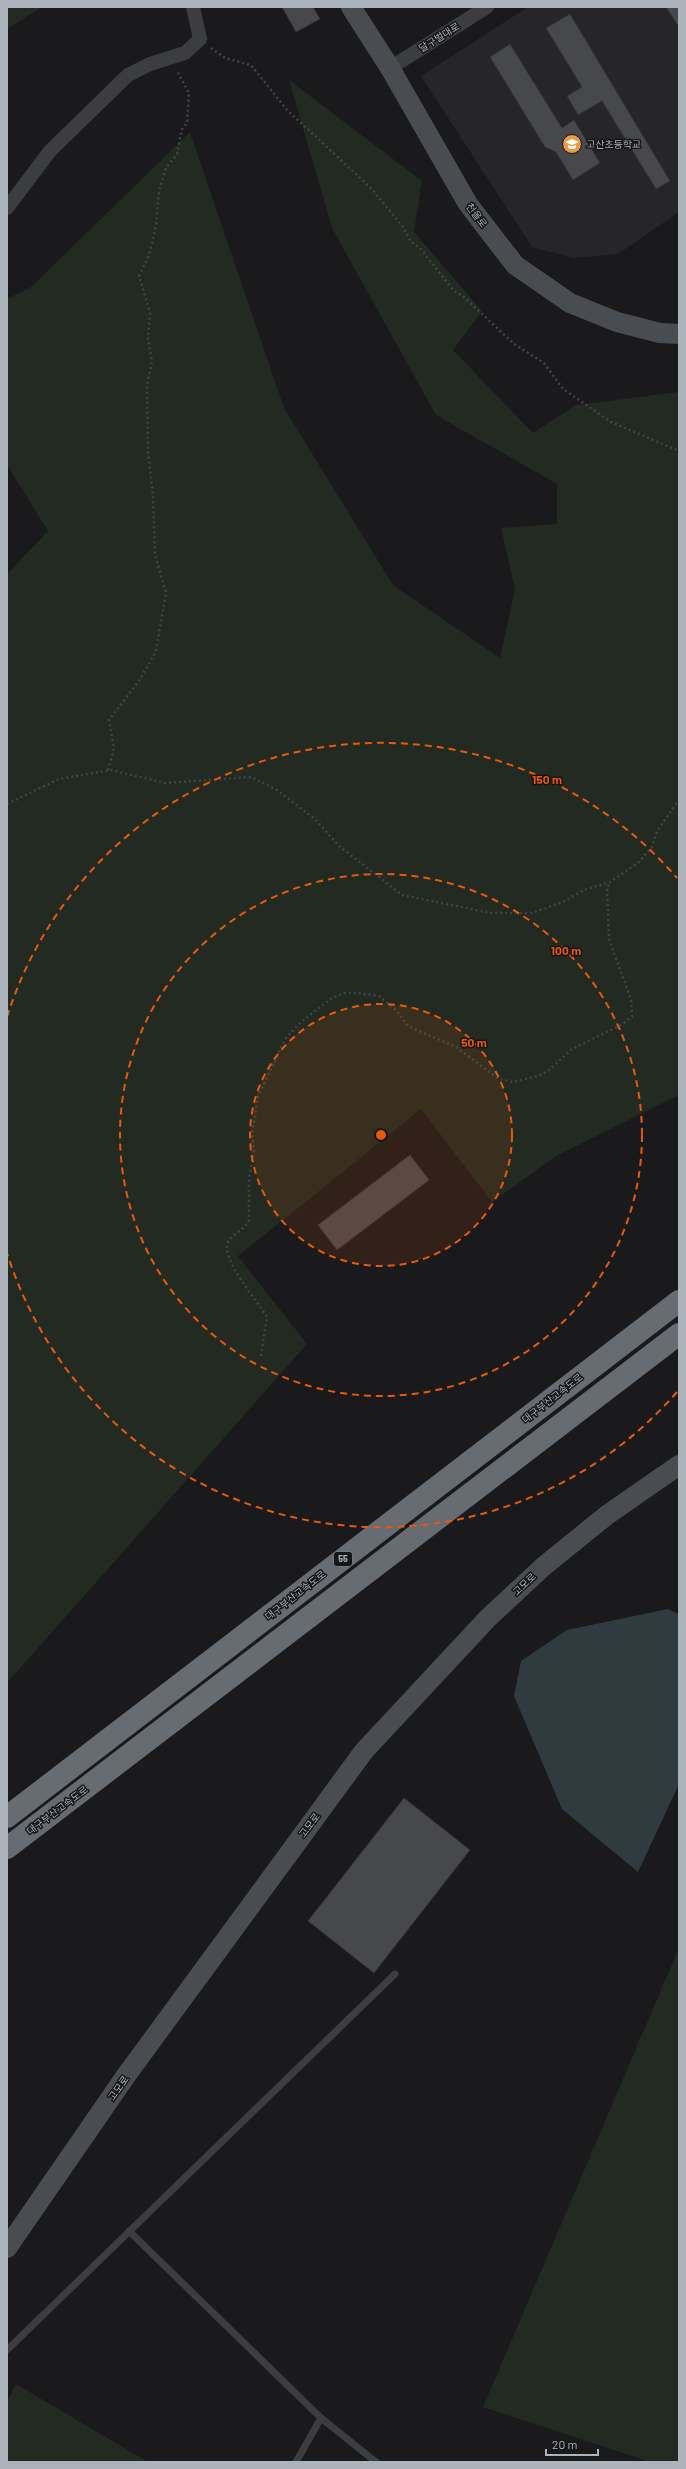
<svg xmlns="http://www.w3.org/2000/svg" width="686" height="2469" font-family="Barlow,'Noto Sans KR',sans-serif">
<style>
.built{fill:#262629}
.green{fill:#222a22}
.water{fill:#303b40}
.building{fill:#47484c;stroke:#343438}
.lines{fill:none;stroke-linecap:round;stroke-linejoin:round}
.path{stroke:#414448;stroke-width:2.5;stroke-dasharray:2 3;stroke-linecap:butt}
.lane{stroke:#3b3d41;stroke-width:7}
.street{stroke:#3b3d41;stroke-width:14}
.secondary{stroke:#494c51;stroke-width:20}
.highway{stroke:#676b72;stroke-width:22}
.ring{fill:none;stroke:#e8590c;stroke-width:2;stroke-dasharray:7 5}
.labels{text-anchor:middle;stroke-width:3;stroke-linejoin:round;paint-order:stroke}
.shield{fill:#151517;stroke:#7f848a;stroke-width:1}
.shield-label{font-size:9px;font-weight:bold;fill:#adb3bb}
.street-label{font-size:10px;fill:#adb3bb;stroke:#151517}
.poi-label{font-size:10px;fill:#adb3bb;stroke:#151517;text-anchor:start}
.centre{fill:#e8590c;stroke:#151517;stroke-width:2}
.ring-label{font-size:12px;text-anchor:middle;font-weight:bold;fill:#e8590c;stroke:#151517;stroke-width:3;stroke-linejoin:round;paint-order:stroke}
</style>
<rect width="100%" height="100%" fill="#1a1a1c"/>
<path class="built" d="M528,7H679V212L618,254L574,258L532,247L421,76Z"/>
<path class="green" d="M7,7H42L7,29Z
M289,80L422,181L414,232L482,311L453,350L533,433L576,405L679,392V1095L556,1156L492,1202L421,1109L238,1256L307,1344L7,1683V574L48,531L7,465V299L31,287L190,132L284,408L393,585L500,658L515,589L501,528L557,524V484L436,415L332,228Z
M679,1948V2462H650L483,2407Z
M16,2384L148,2462H7V2402Z"/>
<path class="water" d="M668,1609L679,1614V1784L638,1872L562,1809L514,1696L521,1661L567,1630Z"/>
<path class="building" d="M282,7H313L320,19L296,32Z
M666,7H679V27Z
M570,14L670,181L656,189L602,101L578,115L567,96L582,87L546,28Z
M510,44L562,128L574,120L600,163L573,180L556,152L545,147L490,57Z
M410,1155L429,1180L337,1250L318,1225Z
M404,1798L470,1850L374,1973L308,1921Z"/>
<g class="lines">
<path class="path" d="M211,48L225,58L251,65L287,110L371,188L403,227L411,242L420,248L454,291L464,297L514,344L544,363L563,389L611,422L679,451
M108,770L114,748L109,720L139,681L156,651L166,593L155,555L153,497L148,451L147,386L152,361L148,339L150,313L139,276L149,255L156,226L159,191L166,168L177,154L182,129L187,123L189,93L177,71
M7,804L59,779L111,770L165,783L251,777L277,790L315,819L339,846L402,895L491,913H532L563,902L584,890L610,882L638,863L652,847L657,831L679,800
M261,1356L267,1317C258,1302 220,1258 228,1242C233,1233 245,1230 249,1220V1178L254,1151L252,1135L258,1097L285,1039L301,1022L332,998L345,993H357L379,996L397,1011L408,1026L456,1047L499,1079L513,1082L538,1076L548,1071L572,1049L623,1024L632,1016L631,1000L609,939L607,888L610,882"/>
<path class="lane" d="M129,2231L321,2418L376,2462
M7,2350L395,1974
M296,2462L321,2418"/>
<path class="street" d="M390,68L487,7
M7,208L50,151L128,75L150,64L185,53L200,39L193,7"/>
<path class="secondary" d="M351,7L390,68L468,204L515,265L570,303L617,322L660,333L679,334
M7,2248L125,2077L364,1751L488,1618L544,1566L607,1515L679,1465"/>
<path class="highway" d="M7,1817L679,1301
M7,1848L679,1334"/>
</g>
<circle cx="381" cy="1135" r="131" fill="#e8590c" fill-opacity=".12"/>
<g class="ring">
<circle cx="381" cy="1135" r="131"/>
<circle cx="381" cy="1135" r="261"/>
<path d="M677 1392A392 392 0 0 1 7 1253M7 1017A392 392 0 0 1 677 878"/>
</g>
<defs>
<g id="school-disc" transform="scale(1)"><circle r="9.5" fill="#ea9a43" stroke="#151517"/><path d="M0-5L7-2L0 1L-7-2ZM-4 1L0 2.5L4 1V4Q0 6-4 4Z" fill="#fff"/></g>
</defs>
<g fill-rule="evenodd">
<use href="#school-disc" x="572" y="144"/>
</g>
<g class="labels">
<rect class="shield" x="334" y="1552" width="18" height="14" rx="3"/>
<g class="shield-label">
<text x="343" y="1562">55</text>
</g>
<g class="street-label">
<text transform="translate(439 37) rotate(-32)" y="4">달구벌대로</text>
<text transform="translate(477 215) rotate(53)" y="4">천을로</text>
<text transform="translate(552 1398) rotate(-38)" y="4">대구부산고속도로</text>
<text transform="translate(524 1584) rotate(-43)" y="4">고모로</text>
<text transform="translate(295 1595) rotate(-38)" y="4">대구부산고속도로</text>
<text transform="translate(57 1810) rotate(-37)" y="4">대구부산고속도로</text>
<text transform="translate(309 1825) rotate(-53)" y="4">고모로</text>
<text transform="translate(118 2088) rotate(-55)" y="4">고모로</text>
</g>
<g class="poi-label">
<text x="586" y="148">고산초등학교</text>
</g>
</g>
<circle cx="381" cy="1135" r="6" class="centre"/>
<g class="ring-label">
<text x="547" y="784">150 m</text>
<text x="566" y="955">100 m</text>
<text x="474" y="1047">50 m</text>
</g>
<rect width="686" height="2469" fill="none" stroke="#adb3bb" stroke-width="16"/>
<path d="M546 2449v6h52v-6" fill="none" stroke="#adb3bb" stroke-width="2"/>
<text x="552" y="2449" font-size="12" fill="#adb3bb" stroke="#151517" stroke-width="3" paint-order="stroke">20 m</text>
</svg>
